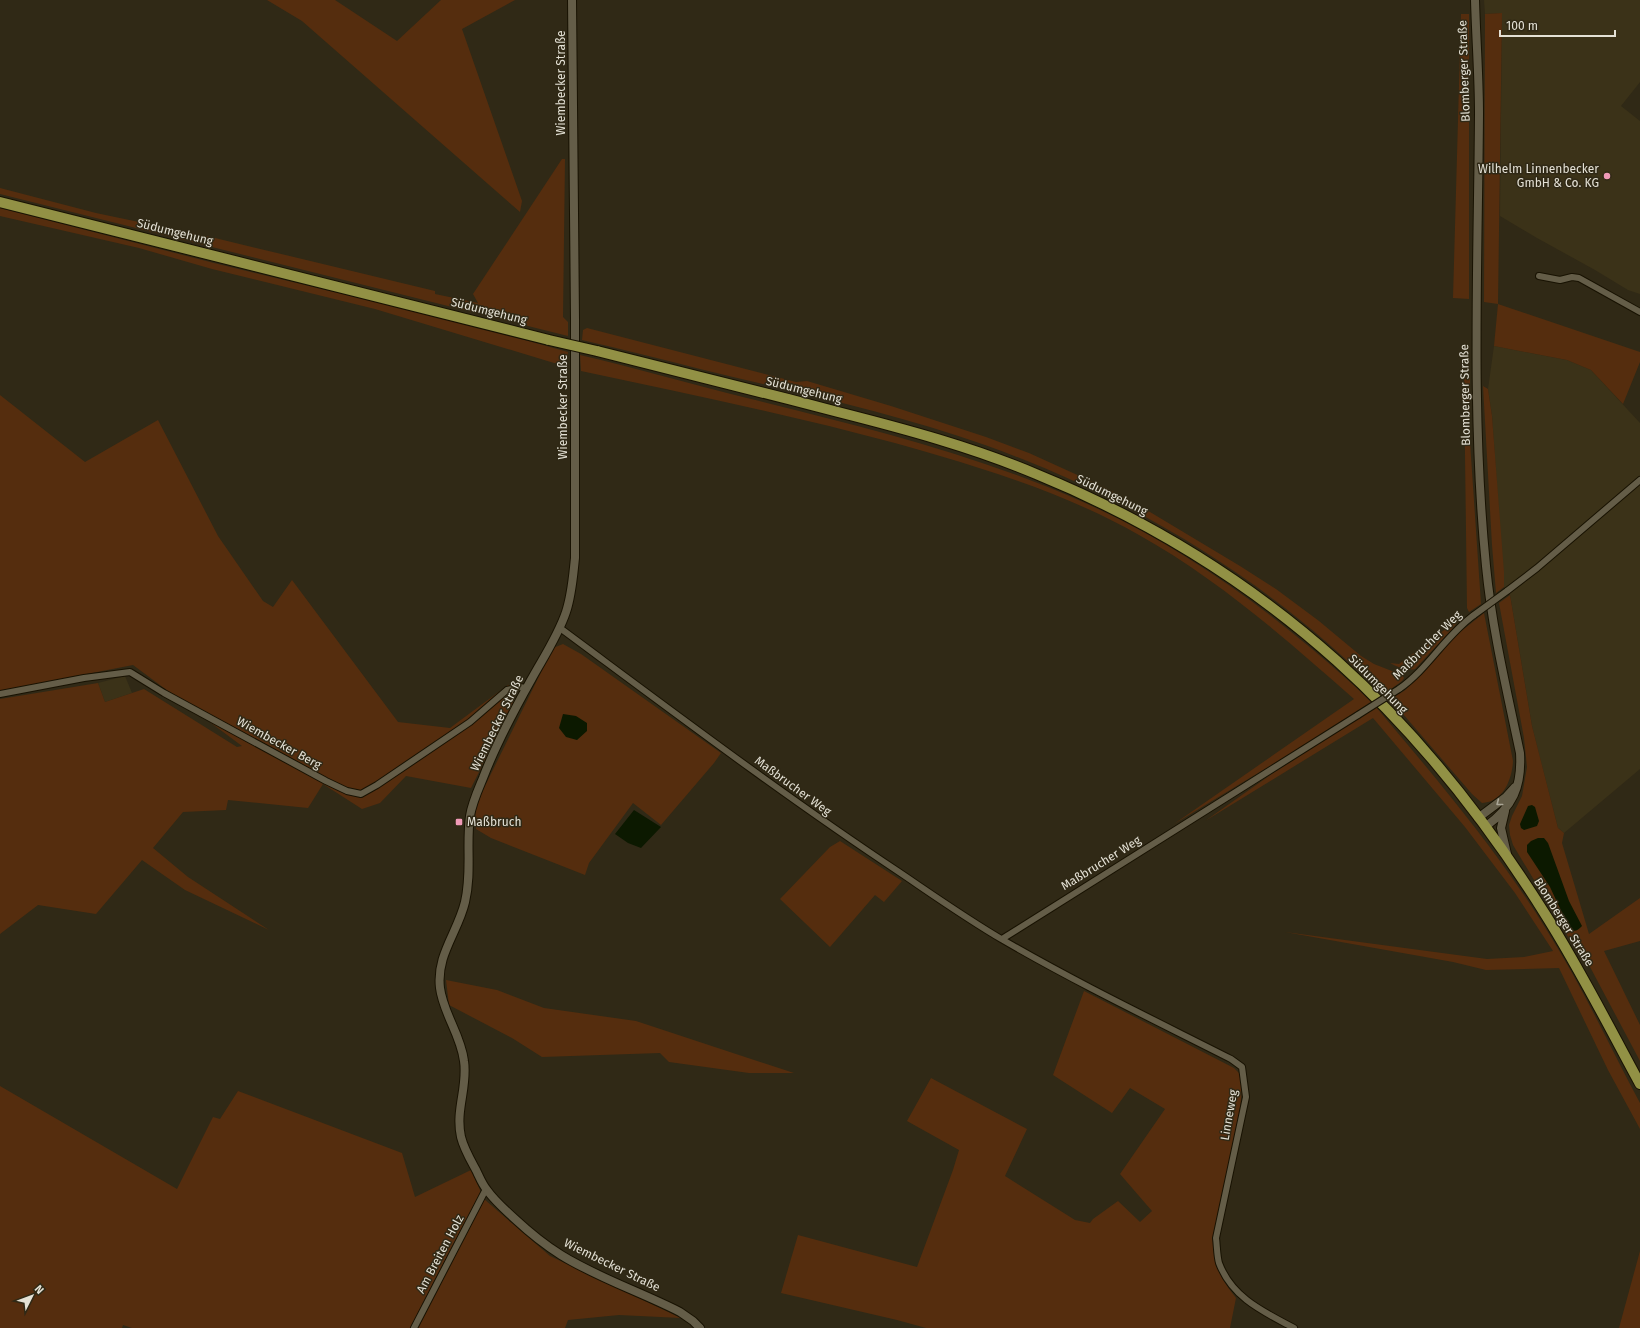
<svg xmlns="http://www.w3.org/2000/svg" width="1640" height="1328" font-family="'Fira Sans',sans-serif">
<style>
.built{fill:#3b3218}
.green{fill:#552d0e}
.water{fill:#0c1900}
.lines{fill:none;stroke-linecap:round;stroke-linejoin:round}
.minor-casing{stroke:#181202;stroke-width:8}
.tertiary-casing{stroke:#181202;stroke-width:10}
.primary-casing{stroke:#181202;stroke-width:12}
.minor{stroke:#645d48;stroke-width:6}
.tertiary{stroke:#645d48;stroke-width:8}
.primary{stroke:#929145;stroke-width:10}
.minor-bridge-casing{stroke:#181202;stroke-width:8;stroke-linecap:butt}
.primary-bridge-casing{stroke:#181202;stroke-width:12;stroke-linecap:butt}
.minor-bridge{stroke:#645d48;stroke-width:6}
.primary-bridge{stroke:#929145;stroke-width:10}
.oneway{stroke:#aaa696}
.poi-dot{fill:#f09ab7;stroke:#302916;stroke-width:1.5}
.labels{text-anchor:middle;stroke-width:3;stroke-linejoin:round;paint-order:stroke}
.street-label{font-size:12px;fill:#e4e1d5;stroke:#302916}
.poi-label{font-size:12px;fill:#e4e1d5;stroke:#302916;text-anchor:end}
</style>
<rect width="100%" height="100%" fill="#302916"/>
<path class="built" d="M1484,0H1640V82L1621,106L1640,121V294L1628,290L1595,270L1537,238L1500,216L1502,13L1485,14Z
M1494,346L1567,360L1591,370L1640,423V769L1564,833L1558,828L1542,766L1532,726L1510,595L1504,587L1492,416L1488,389Z
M125,676L132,693L105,702L98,683Z"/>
<path class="green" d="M267,0H335L397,41L441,0H515L462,29L522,201L520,212L302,21Z
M1502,13L1498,304L1640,352V362L1623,404L1591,370L1567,360L1494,346L1498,304L1484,302L1485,14Z
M1461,14H1469V299L1453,298Z
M562,159H565L563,317L568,322V336L0,194V188L96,213L215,238L435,291V294L478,303L473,294Z
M0,208L214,263L471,325L568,352L567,360L563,364L554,363L375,309L212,269L139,248L0,216Z
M587,328L796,382L807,381L891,406L986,437L1029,453L1106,488L1150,512L1240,566L1276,589L1319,621L1361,656L1374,664L1402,675L1404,678L1402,681L1383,695C1272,582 1133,498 985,445C892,412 795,392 700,369C661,359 622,349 582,340L583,330Z
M580,355C636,368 691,384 747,398C860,426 976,454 1083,502C1166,539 1242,590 1312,649C1332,666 1352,683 1371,702L1294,751L1174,824L1354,699C1287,640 1218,579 1139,535C1078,500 1008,476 940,456C822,421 701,397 581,371Z
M1464,376L1470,379V442L1481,604L1469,612L1467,608Z
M1483,386L1488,389L1492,416L1504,572V587L1496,593L1492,545Z
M0,395L85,462L158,420L218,536L263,601L273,607L292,580L398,722L450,728L508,685L517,689L512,706L471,788L406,776L380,803L362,809L323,784L308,808L228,800L226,810L183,812L153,848L188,877L269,930L185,890L142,860L96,914L38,905L0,934V699L98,683L105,702L144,689L237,747L242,746L133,665L0,691Z
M1510,595L1532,726L1558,828L1564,833L1562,843L1589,934L1640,898V941L1604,951L1640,1025V1061L1589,965L1576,950L1513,845L1510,835L1509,825L1512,816L1522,796L1527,767L1524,738L1499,603Z
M1484,613L1513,761C1512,780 1503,802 1482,803L1472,794L1403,714L1388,700L1404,691L1423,673L1455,636Z
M1458,616L1456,624L1452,629L1415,669C1406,671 1398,667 1390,663L1399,664L1455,622Z
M563,644L581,654L721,753L714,763L661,825L633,803L589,863L585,875L491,838L476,829L474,814L483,790L553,648Z
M1376,707C1436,778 1497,850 1546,929C1581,984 1609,1045 1640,1103V1129L1608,1070L1559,968L1486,970L1453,962L1285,932L1487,959L1524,957L1553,951L1515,893L1465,827L1373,718L1205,821L1269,776Z
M840,841L902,881L884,902L875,895L830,947L780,899L830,847Z
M446,980L497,990L544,1008L636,1021L794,1073H749L669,1062L660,1053L542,1057L512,1038L449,1005Z
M1084,991L1234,1068L1240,1074L1242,1088L1240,1110L1213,1239C1215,1268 1219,1276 1236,1298L1230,1328H926L897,1320L781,1293L798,1235L917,1267L953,1170L959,1150L907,1121L931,1078L1027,1129L1005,1176L1075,1220L1090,1223L1093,1219L1118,1201L1140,1222L1152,1211L1120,1174L1165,1109L1130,1088L1112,1113L1053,1075Z
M0,1086L177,1189L213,1117L220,1119L238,1091L402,1153L415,1197L471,1170L480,1190V1197L410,1328H132L123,1325L122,1328H0Z
M484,1199L550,1256L681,1318L619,1315L568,1320L565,1328H418Z
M1640,1251V1328H1619Z"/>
<path class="water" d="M563,714L576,716L587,723V731L577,740L566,737L559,728Z
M1532,805L1535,807L1539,821L1537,826L1524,830L1521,828L1520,824L1528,806Z
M634,810L661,827L641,848L628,843L615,834Z
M1538,838H1544L1548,843L1569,901L1582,926C1578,930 1576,932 1570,930L1550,887L1527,852V845L1531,841Z"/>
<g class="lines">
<g class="minor-casing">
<path id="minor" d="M1539,276L1560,280L1572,277L1579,278L1640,312
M1507,591L1537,568L1640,480
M560,628C672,711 783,795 899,872C933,895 967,919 1003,940C1077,983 1154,1020 1231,1059L1242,1067L1246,1097L1216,1238C1217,1246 1217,1256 1219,1263C1232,1298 1264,1312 1294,1328
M1399,689C1428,669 1445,636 1474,615
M0,694L84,678L130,672L164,693L326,781L347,791L361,794L377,785L470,722L507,690L519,687L527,688
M1002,939L1358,715
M414,1328L486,1189"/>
</g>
<g class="tertiary-casing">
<path id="tertiary" d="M572,0L575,319V558C573,576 572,594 566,612C558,636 543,658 531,680C513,712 496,744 483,778C478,790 472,803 470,816C466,844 472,873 465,902C458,932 436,955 440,988C443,1013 461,1035 464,1061C468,1087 455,1110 461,1137C464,1149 470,1159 476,1170C479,1176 482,1184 487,1190C494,1200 505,1210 515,1219C529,1232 545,1245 561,1255C598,1278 641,1292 680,1312L693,1321L700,1328
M1475,0C1476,38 1479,76 1479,114C1478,265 1471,416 1486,566C1492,629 1507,691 1520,753C1522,787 1513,807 1485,827
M1505,811L1501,828L1507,854
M1478,818L1506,797L1515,787"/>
</g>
<g class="primary-casing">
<path id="primary" d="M0,202L549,340
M597,351C678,371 758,391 838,412C905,429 972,447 1036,474C1146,519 1249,582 1337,661C1417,733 1488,823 1545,914C1580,969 1609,1027 1640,1084"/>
</g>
<use href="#minor" class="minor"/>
<use href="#tertiary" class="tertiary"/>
<use href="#primary" class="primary"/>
<g class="minor-bridge-casing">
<path id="minor-bridge" d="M1474,615L1507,591
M1358,715L1399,689"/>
</g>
<g class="primary-bridge-casing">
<path id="primary-bridge" d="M549,340L597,351"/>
</g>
<use href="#minor-bridge" class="minor-bridge"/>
<use href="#primary-bridge" class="primary-bridge"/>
</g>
<defs><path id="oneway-chevron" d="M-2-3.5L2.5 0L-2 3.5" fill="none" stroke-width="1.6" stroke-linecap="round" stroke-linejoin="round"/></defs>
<use class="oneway" href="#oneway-chevron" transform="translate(1499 803) rotate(142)"/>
<g class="poi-dot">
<circle cx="1607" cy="176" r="4"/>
<rect x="455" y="818" width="8" height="8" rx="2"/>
</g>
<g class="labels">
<g class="street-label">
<text transform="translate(1464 71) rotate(-92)" y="4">Blomberger Straße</text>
<text transform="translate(561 83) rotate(-90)" y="4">Wiembecker Straße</text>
<text transform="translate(175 232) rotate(14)" y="4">Südumgehung</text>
<text transform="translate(489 311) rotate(14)" y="4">Südumgehung</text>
<text transform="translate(804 390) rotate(14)" y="4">Südumgehung</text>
<text transform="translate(1465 395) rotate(-91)" y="4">Blomberger Straße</text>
<text transform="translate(563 407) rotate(-90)" y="4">Wiembecker Straße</text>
<text transform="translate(1112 495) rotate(26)" y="4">Südumgehung</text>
<text transform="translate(1427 645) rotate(-45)" y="4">Maßbrucher Weg</text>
<text transform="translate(1378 684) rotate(45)" y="4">Südumgehung</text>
<text transform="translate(497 723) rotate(-64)" y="4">Wiembecker Straße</text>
<text transform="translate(279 743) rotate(29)" y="4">Wiembecker Berg</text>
<text transform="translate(793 786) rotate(36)" y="4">Maßbrucher Weg</text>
<text transform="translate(1101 863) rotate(-32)" y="4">Maßbrucher Weg</text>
<text transform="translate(1564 922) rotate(58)" y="4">Blomberger Straße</text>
<text transform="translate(1229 1115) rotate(-80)" y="4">Linneweg</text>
<text transform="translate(440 1254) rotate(-62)" y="4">Am Breiten Holz</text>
<text transform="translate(612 1265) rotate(26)" y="4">Wiembecker Straße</text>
</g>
<g class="poi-label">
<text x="1599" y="173">Wilhelm Linnenbecker<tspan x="1599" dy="14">GmbH &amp; Co. KG</tspan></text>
<text x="467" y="826" text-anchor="start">Maßbruch</text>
</g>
</g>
<g transform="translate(32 1296) rotate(48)" stroke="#302916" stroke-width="3" paint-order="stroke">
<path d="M0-3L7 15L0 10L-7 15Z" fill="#e4e1d5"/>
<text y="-6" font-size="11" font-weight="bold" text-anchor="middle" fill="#e4e1d5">N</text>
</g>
<path d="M1500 30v6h115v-6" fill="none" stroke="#e4e1d5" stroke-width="2"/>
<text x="1506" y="30" font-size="12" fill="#e4e1d5" stroke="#302916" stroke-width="3" paint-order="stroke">100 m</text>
</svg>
